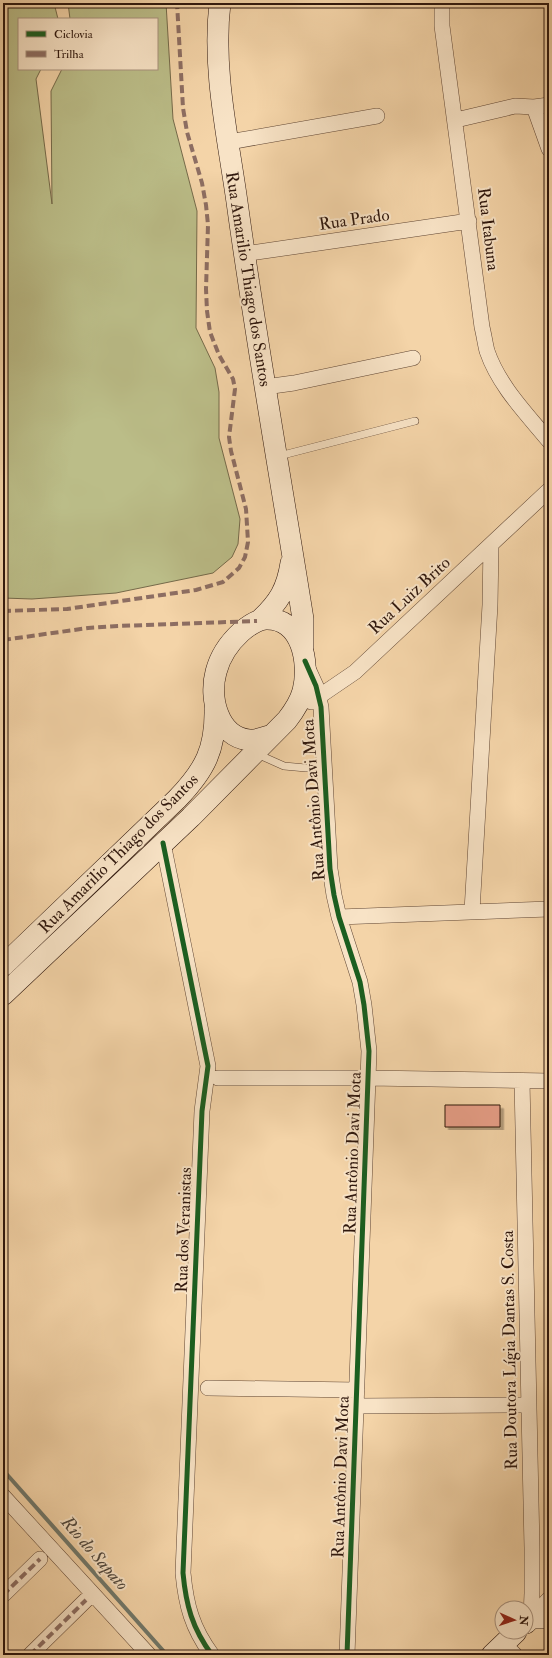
<svg xmlns="http://www.w3.org/2000/svg" width="552" height="1658" viewBox="0 0 552 1658" font-family="'IM FELL Double Pica',serif">
	<style>
		.green { fill: #bbbd88; stroke: #756a4a }
		.lines { fill: none; stroke-linecap: round; stroke-linejoin: round }
		.stream { stroke: #70786b; stroke-width: 4 }
		.building { fill: #e79e87; stroke: #2f170d; filter: url(#shadow) }
		.lane-casing { stroke: #604634; stroke-width: 8 }
		.street-casing { stroke: #604634; stroke-width: 16 }
		.secondary-casing { stroke: #2f170d; stroke-width: 22 }
		.lane { stroke: #f8e3c6; stroke-width: 7 }
		.street { stroke: #f8e3c6; stroke-width: 15 }
		.secondary { stroke: #f8e3c6; stroke-width: 21 }
		.quiet { stroke: #8d6e63; stroke-width: 4; stroke-dasharray: 8 4; stroke-linecap: butt }
		.cycleway-casing { stroke: #f8e3c6; stroke-width: 8 }
		.cycleway { stroke: #1b5e20; stroke-width: 5 }
		.labels { text-anchor: middle; stroke-width: 4; stroke-linejoin: round; paint-order: stroke }
		.street-label { font-size: 17px; fill: #2f170d; stroke: #f8e3c6 }
		.water-label { font-size: 18px; font-style: italic; fill: #50473c; stroke: #f8e3c6 }
	</style>
	<defs>
		<filter id="shadow"><feDropShadow dx="3.5" dy="3.5" stdDeviation="0" flood-color="#0004"/></filter>
	</defs>
	<rect width="100%" height="100%" fill="#f4d4a8"/>
	<filter id="stains"><feTurbulence type="fractalNoise" baseFrequency=".005" numOctaves="4"/><feColorMatrix values="0 0 0 0 .2 0 0 0 0 .09 0 0 0 0 .02 0 0 0 .5 -.17"/></filter>
	<radialGradient id="worn" r=".72"><stop offset=".6" stop-color="#630" stop-opacity="0"/><stop offset="1" stop-color="#630" stop-opacity=".3"/></radialGradient>
	<path class="green" d="M 3,3 L 54,3 L 58,19 L 19,19 L 19,69 L 41,69 L 36,79 L 52,204 L 51,91 L 62,69 L 157,69 L 157,19 L 70,19 L 68,3 L 166,3 L 173,119 L 197,211 L 196,328 L 215,368 L 219,392 L 219,438 L 240,519 L 238,544 L 232,557 L 213,573 L 116,593 L 32,599 L 3,598 Z"/>
	<g class="lines">
		<path class="stream" d="M 3,1470 L 167,1655"/>
	</g>
	<path class="building" d="M 445,1105 L 500,1105 L 500,1127 L 445,1127 Z"/>
	<g class="lines">
		<g class="lane-casing">
			<path id="lane" d="M 279,456 L 415,421
				M 257,754 L 284,766 L 306,768 L 324,767"/>
		</g>
		<g class="street-casing">
			<path id="street" d="M 442,3 L 442,26 L 482,327 C 484,335 485,343 487,351 C 499,386 526,413 549,441
				M 534,107 L 549,149
				M 456,120 L 515,106 L 534,107 L 549,105
				M 229,142 L 377,116
				M 244,254 L 469,221
				M 265,387 L 294,383 L 413,358
				M 306,664 L 316,686 L 321,707 L 330,869 L 334,895 L 339,917 L 360,982 L 364,1005 L 369,1051 L 347,1655
				M 311,702 L 355,672 L 549,490
				M 163,843 L 208,1066 L 202,1111 L 183,1573 C 186,1605 192,1628 212,1655
				M 472,911 L 490,605 L 491,545
				M 339,917 L 549,909
				M 218,1078 L 368,1078 L 549,1081
				M 522,1081 L 532,1548 L 532,1593 L 531,1618
				M 208,1388 L 357,1390
				M 357,1406 L 529,1405
				M 3,1496 L 149,1655
				M 3,1595 L 40,1559
				M 531,1618 L 549,1599
				M 503,1643 L 515,1655
				M 30,1655 L 86,1600"/>
		</g>
		<g class="secondary-casing">
			<path id="secondary" d="M 220,3 C 212,69 228,137 237,202 C 256,341 281,480 303,619 L 303,648
				M 260,620 C 279,602 287,589 291,563
				M 3,966 L 177,799 C 205,770 216,749 215,708
				M 3,995 L 191,817 L 287,720 C 294,711 300,702 303,691 C 310,663 302,617 265,619 C 256,620 248,626 241,632 C 229,643 220,656 216,672 C 209,698 218,737 249,740 C 257,741 265,737 272,735
				M 526,1623 L 531,1618 L 549,1618
				M 492,1655 L 516,1632"/>
		</g>
		<use href="#lane" class="lane"/>
		<use href="#street" class="street"/>
		<use href="#secondary" class="secondary"/>
		<path class="quiet" d="M 3,611 L 67,609 L 196,590 L 223,582 L 239,568 L 245,557 L 248,542 L 246,509 L 231,451 L 229,437 L 235,389 L 233,379 L 219,355 L 210,332 L 207,311 L 206,289 L 208,225 L 206,205 L 202,183 L 187,132 L 183,108 L 177,3
			M 3,640 L 88,628 L 118,626 L 257,621
			M 3,1595 L 40,1559
			M 30,1655 L 86,1600"/>
		<g class="cycleway-casing">
			<path id="cycleway" d="M 305,661 L 316,686 L 321,707 L 330,869 L 334,895 L 339,917 L 360,982 L 364,1005 L 369,1051 L 347,1655
				M 163,843 L 208,1066 L 202,1111 L 183,1573 C 186,1605 192,1628 212,1655"/>
		</g>
		<use href="#cycleway" class="cycleway"/>
	</g>
	<g class="labels">
		<g class="street-label">
			<text transform="translate(354 219) rotate(-8)" y="6">Rua Prado</text>
			<text transform="translate(489 229) rotate(83)" y="6">Rua Itabuna</text>
			<text transform="translate(249 279) rotate(81)" y="6">Rua Amarilio Thiago dos Santos</text>
			<text transform="translate(409 595) rotate(-43)" y="6">Rua Luiz Brito</text>
			<text transform="translate(313 800) rotate(-94)" y="6">Rua Antônio Davi Mota</text>
			<text transform="translate(118 853) rotate(-45)" y="6">Rua Amarilio Thiago dos Santos</text>
			<text transform="translate(352 1153) rotate(-88)" y="6">Rua Antônio Davi Mota</text>
			<text transform="translate(183 1230) rotate(-88)" y="6">Rua dos Veranistas</text>
			<text transform="translate(509 1350) rotate(-91)" y="6">Rua Doutora Lígia Dantas S. Costa</text>
			<text transform="translate(340 1477) rotate(-88)" y="6">Rua Antônio Davi Mota</text>
		</g>
		<g class="water-label">
			<text transform="translate(95 1553) rotate(49)" y="6">Rio do Sapato</text>
		</g>
	</g>
	<rect width="552" height="1658" fill="none" stroke="#f4d4a8" stroke-width="16"/>
	<rect x="4" y="4" width="544" height="1650" fill="none" stroke="#2f170d" stroke-width="2"/>
	<rect x="8" y="8" width="536" height="1642" fill="none" stroke="#2f170d"/>
	<rect x="18" y="18" width="140" height="52" fill="#f8e3c6" stroke="#a8917c"/>
	<rect x="26" y="31" width="20" height="6" fill="#1b5e20" stroke="#a8917c"/>
	<text x="54" y="38" font-size="12" fill="#2f170d">Ciclovia</text>
	<rect x="26" y="51" width="20" height="6" fill="#8d6e63" stroke="#a8917c"/>
	<text x="54" y="58" font-size="12" fill="#2f170d">Trilha</text>
	<g transform="translate(514 1620) rotate(93)"><circle r="19" fill="#f8e3c6" stroke="#a8917c"/>
	<path d="M0-3L7 15L0 10L-7 15Z" fill="#8f2418"/>
	<text y="-6" font-size="11" font-weight="bold" text-anchor="middle" fill="#2f170d">N</text>
	</g>
	<rect width="100%" height="100%" filter="url(#stains)"/>
	<rect width="100%" height="100%" fill="url(#worn)"/>
</svg>
